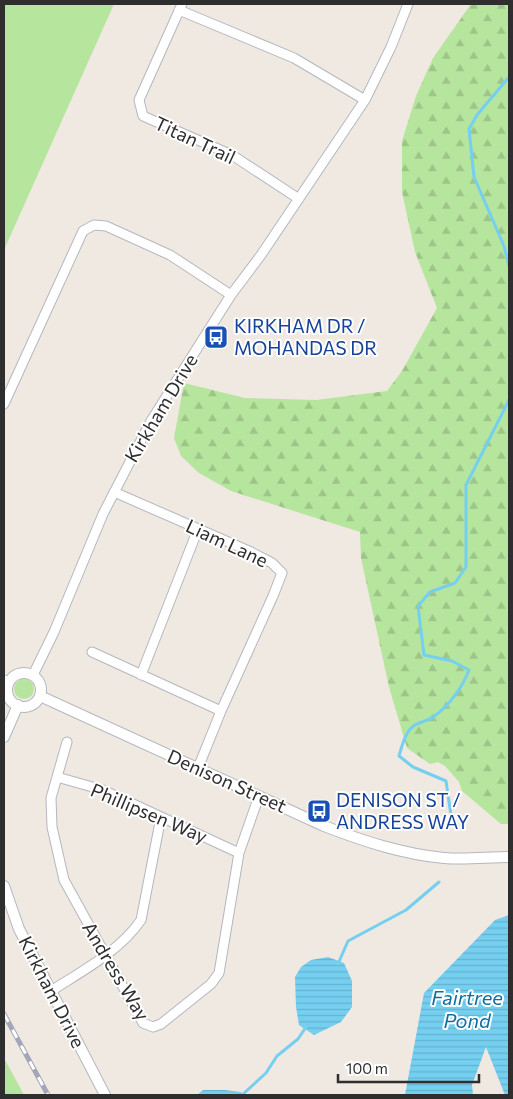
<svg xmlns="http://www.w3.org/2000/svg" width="513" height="1099" viewBox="0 0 513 1099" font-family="Commissioner,sans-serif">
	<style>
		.grass { fill: #b6e59e }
		.forest { fill: url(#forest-firs) }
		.water { fill: url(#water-rules) }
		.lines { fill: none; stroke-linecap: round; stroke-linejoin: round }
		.stream { stroke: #75cff0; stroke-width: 3 }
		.minor-casing { stroke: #b4b7c1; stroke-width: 11 }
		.tertiary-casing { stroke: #b4b7c1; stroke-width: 12 }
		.minor { stroke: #fff; stroke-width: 9 }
		.tertiary { stroke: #fff; stroke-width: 10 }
		.rail-casing { stroke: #a3a6b8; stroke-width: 5 }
		.rail { stroke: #fff; stroke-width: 3; stroke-dasharray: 9; stroke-linecap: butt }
		.labels { text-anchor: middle; stroke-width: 4; stroke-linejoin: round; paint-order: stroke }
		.street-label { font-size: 19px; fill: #2e2e2e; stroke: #fff }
		.transit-label { font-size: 19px; fill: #164399; stroke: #fff; text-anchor: start }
		.water-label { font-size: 20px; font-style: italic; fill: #0d6fa3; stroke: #fff }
	</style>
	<defs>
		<pattern id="forest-firs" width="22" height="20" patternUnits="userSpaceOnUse" patternTransform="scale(1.25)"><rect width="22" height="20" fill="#b6e59e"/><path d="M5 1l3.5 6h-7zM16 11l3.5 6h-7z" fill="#9dc588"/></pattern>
		<pattern id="water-rules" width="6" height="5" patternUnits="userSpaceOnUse" patternTransform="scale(1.25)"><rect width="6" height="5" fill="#75cff0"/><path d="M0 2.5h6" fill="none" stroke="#66b2ce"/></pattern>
	</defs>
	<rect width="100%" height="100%" fill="#efe9e1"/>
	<path class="grass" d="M 4,4 L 114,4 L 4,250 Z
		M14 689a10 10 0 1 1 20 0a10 10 0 1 1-20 0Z
		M 4,1058 L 24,1095 L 4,1095 Z"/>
	<path class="forest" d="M 471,4 L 509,4 L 509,824 L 501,824 L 462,791 L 459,782 L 445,766 L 438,762 L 430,764 L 407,748 L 389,687 L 361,558 L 360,532 L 231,491 L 199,473 L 181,456 L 174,438 L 184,383 L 245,398 L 316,400 L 387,391 L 402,371 L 437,308 L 415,252 L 402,192 L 402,141 L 416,96 L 433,58 Z"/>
	<path class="water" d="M 509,915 L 509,1095 L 505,1095 L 486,1047 L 472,1085 L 473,1095 L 405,1095 L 424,993 L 495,920 Z
		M 328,957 L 344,963 L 352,981 L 352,1007 L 341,1022 L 314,1035 L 299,1025 L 296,1007 L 295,977 L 301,967 L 311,960 Z
		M 203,1090 L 225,1090 L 241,1092 L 243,1095 L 197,1095 Z"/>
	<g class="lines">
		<path class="stream" d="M 509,77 L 477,115 L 469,129 L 474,177 L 504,246 L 509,266
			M 452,822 L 446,781 L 413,767 L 399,756 C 402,746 405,731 415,725 C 420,722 427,721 433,717 C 449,706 462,688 469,670 L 452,661 L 424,655 L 418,606 L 430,592 L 455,583 L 466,567 L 466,485 L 509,400
			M 338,964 L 348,941 L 406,910 L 439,882
			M 242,1095 L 266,1073 L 277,1056 L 298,1039 L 306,1027"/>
		<g class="minor-casing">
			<path id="minor" d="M 182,4 L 139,100 L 143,116 L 232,155 L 299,199
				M 179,10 L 294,58 L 365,100
				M 4,404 L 83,231 L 94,225 L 106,226 L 170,255 L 231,295
				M 114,492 L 249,551 L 272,563 L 282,573 L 273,596 L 221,711 L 198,768
				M 92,652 L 221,711
				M 33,675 L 54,632 L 103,514 L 151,421 L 231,295 L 261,255 L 365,100 L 391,47 L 408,4
				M 141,675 L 198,529
				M 4,680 L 9,682
				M 67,742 L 51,798 L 52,827 L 64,880 L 143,1023 L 153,1027 L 161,1024 L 211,984 L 219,973 L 239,853 L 259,796
				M 57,777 L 103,790 L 239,853
				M 51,991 C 82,971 120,951 141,920 L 161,817"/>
		</g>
		<g class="tertiary-casing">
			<path id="tertiary" d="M7 690a17 17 0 1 1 34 0a17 17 0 1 1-34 0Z
				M 40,696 L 324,826 C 363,841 402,854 444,858 C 465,860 488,857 509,857
				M 4,737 L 18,705
				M 4,886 L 19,929 L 105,1095"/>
		</g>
		<use href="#minor" class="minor"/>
		<use href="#tertiary" class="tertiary"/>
		<g class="rail-casing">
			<path id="rail" d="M 4,1014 L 48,1095"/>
		</g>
		<use href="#rail" class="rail"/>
	</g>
	<defs>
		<g id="bus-square" transform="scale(1.25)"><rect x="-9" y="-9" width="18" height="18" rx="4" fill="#1a4fb4" stroke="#fff"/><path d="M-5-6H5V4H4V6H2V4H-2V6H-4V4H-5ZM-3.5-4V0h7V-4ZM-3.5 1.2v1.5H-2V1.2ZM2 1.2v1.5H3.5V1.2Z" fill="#fff"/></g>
	</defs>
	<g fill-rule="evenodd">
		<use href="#bus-square" x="216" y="337"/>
		<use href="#bus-square" x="319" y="811"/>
	</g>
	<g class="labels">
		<g class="street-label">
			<text transform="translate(195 140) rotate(25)" y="7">Titan Trail</text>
			<text transform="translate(161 408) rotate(-59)" y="7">Kirkham Drive</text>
			<text transform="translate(227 543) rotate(25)" y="7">Liam Lane</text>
			<text transform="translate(227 781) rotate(24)" y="7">Denison Street</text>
			<text transform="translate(149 813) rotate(23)" y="7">Phillipsen Way</text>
			<text transform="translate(116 971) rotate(59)" y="7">Andress Way</text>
			<text transform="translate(52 992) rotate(63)" y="7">Kirkham Drive</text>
		</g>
		<g class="transit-label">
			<text x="234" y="333">KIRKHAM DR /<tspan x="234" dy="22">MOHANDAS DR</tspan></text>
			<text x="336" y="807">DENISON ST /<tspan x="336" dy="22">ANDRESS WAY</tspan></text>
		</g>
		<g class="water-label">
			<text x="467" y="1005">Fairtree<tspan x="467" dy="23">Pond</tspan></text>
		</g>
	</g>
	<rect width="513" height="1099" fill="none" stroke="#2e2e2e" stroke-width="10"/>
	<path d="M338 1074v8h141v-8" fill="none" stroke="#2e2e2e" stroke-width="2.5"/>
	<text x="346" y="1074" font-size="15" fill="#2e2e2e" stroke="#ffffff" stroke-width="4" paint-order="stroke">100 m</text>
</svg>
